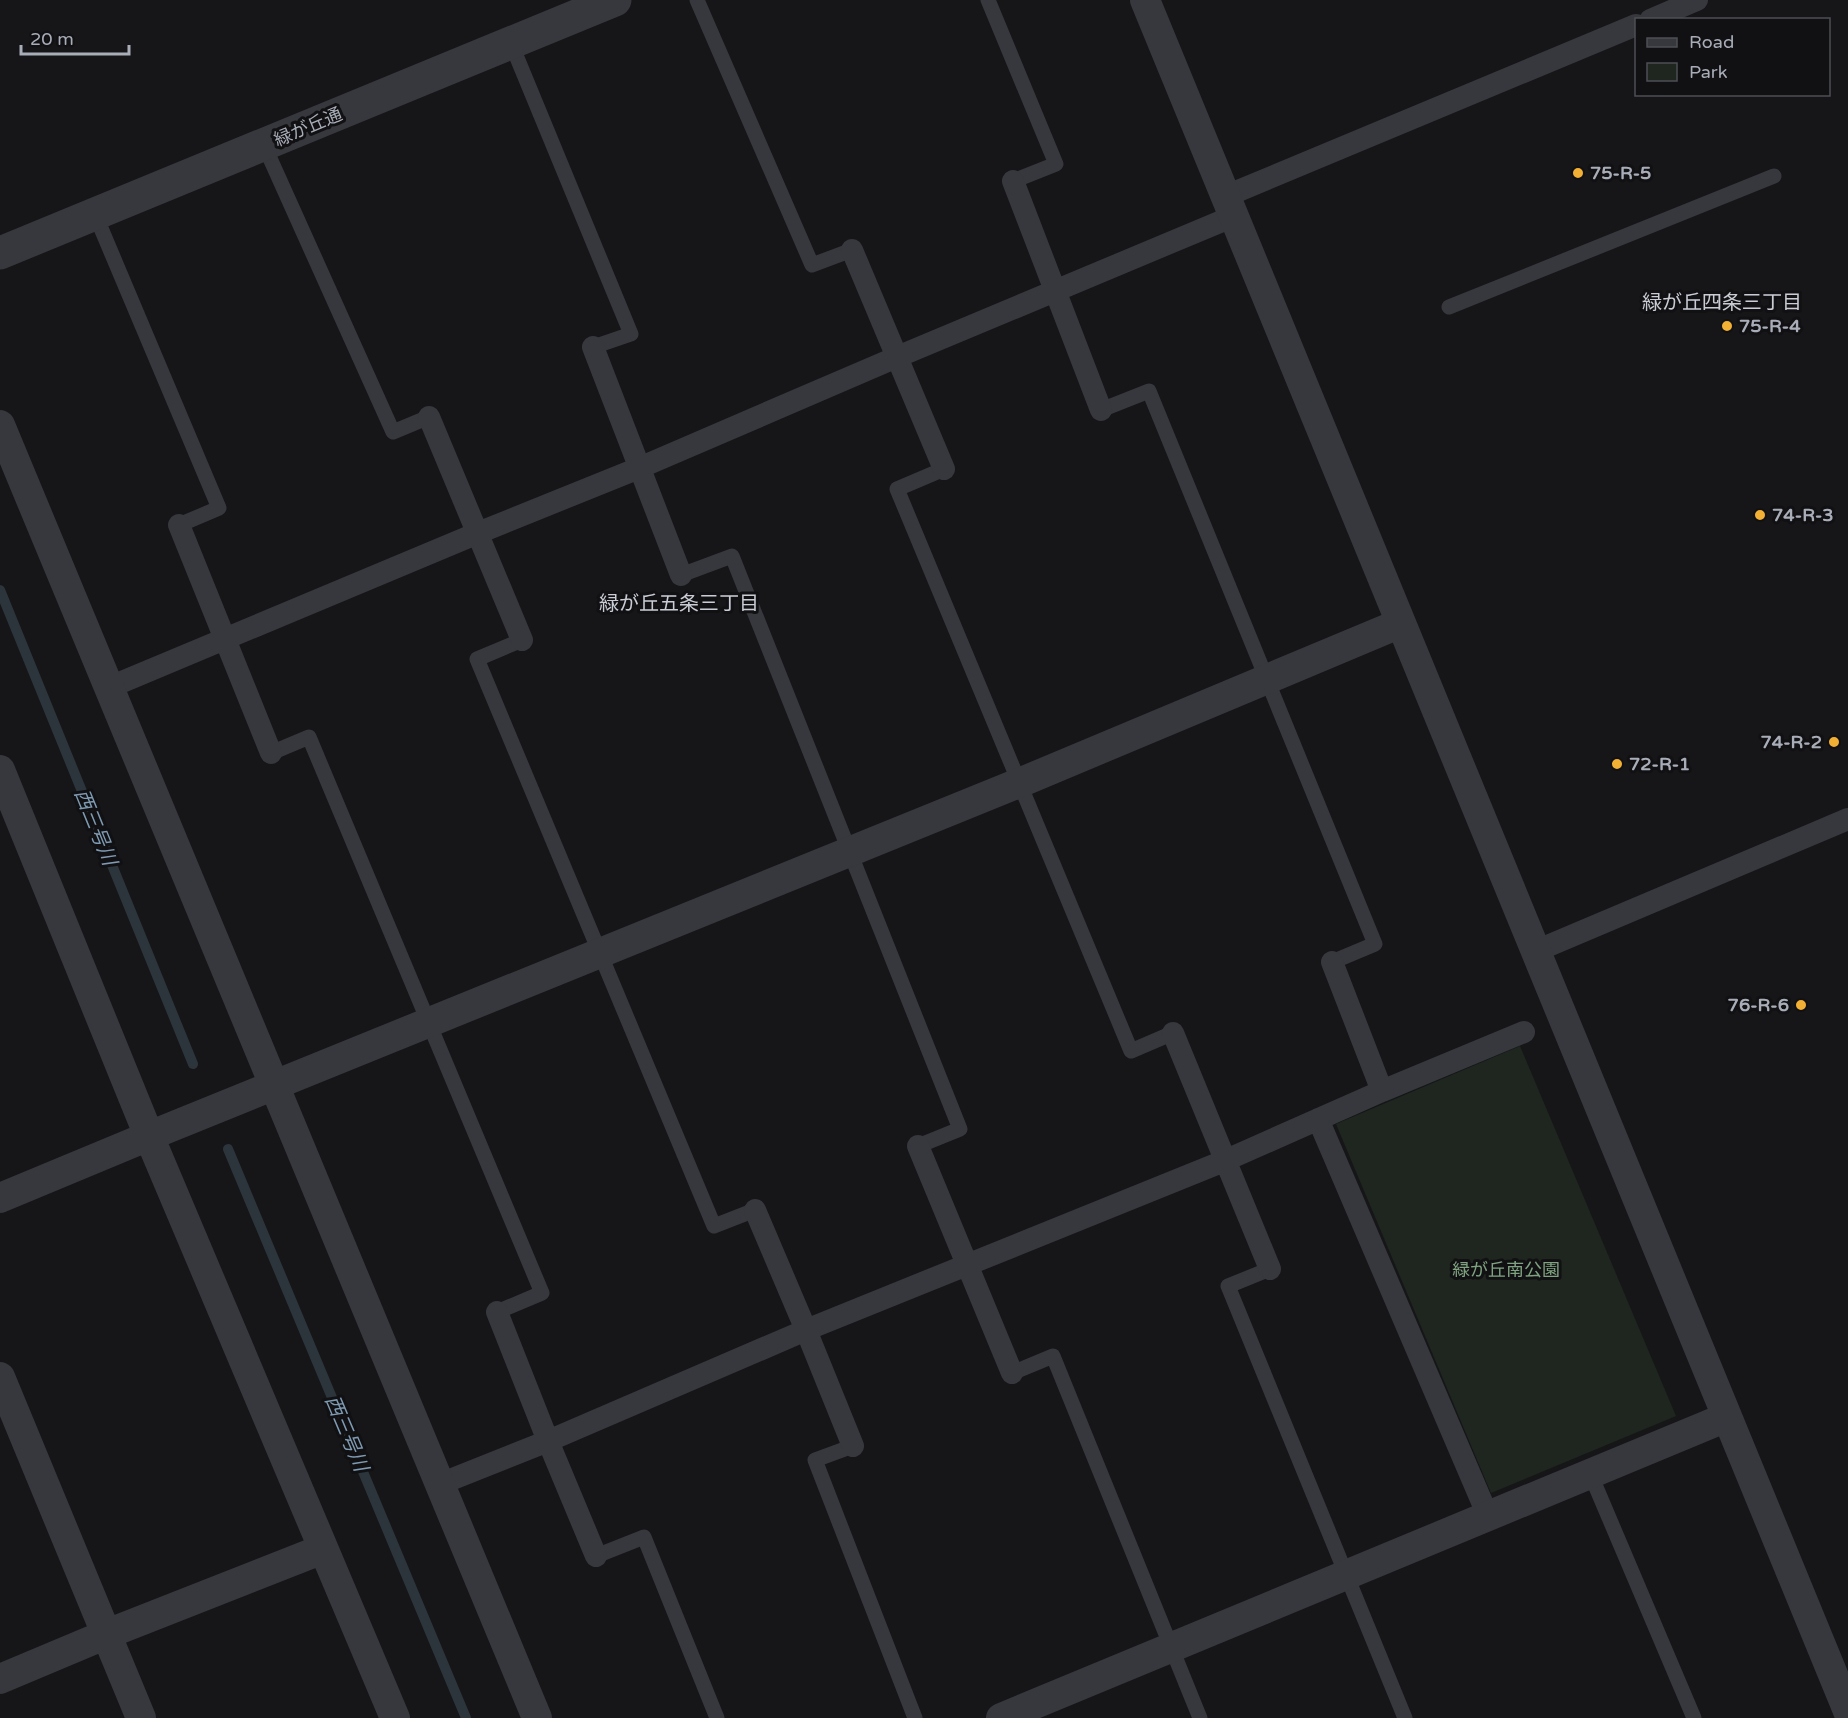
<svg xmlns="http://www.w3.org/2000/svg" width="1848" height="1718" viewBox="0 0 1848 1718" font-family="'Varela Round','Noto Sans JP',sans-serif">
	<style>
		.green { fill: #1e261f }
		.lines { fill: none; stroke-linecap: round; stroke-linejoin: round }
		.stream { stroke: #2c353c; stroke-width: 10 }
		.service { stroke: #37383d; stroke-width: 15 }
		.pedestrian { stroke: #37383d; stroke-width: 22 }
		.minor { stroke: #37383d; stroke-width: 30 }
		.tertiary { stroke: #37383d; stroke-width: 33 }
		.poi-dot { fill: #f2b134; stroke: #111113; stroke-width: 2 }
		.labels { text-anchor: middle; stroke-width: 6; stroke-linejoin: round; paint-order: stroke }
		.street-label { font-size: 18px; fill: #a8adb8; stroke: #111113 }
		.poi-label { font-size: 18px; font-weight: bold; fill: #a8adb8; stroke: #111113; text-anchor: start }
		.park-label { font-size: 18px; fill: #7fa381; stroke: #111113 }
		.neighbourhood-label { font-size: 20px; fill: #c9ccd4; stroke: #111113 }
		.water-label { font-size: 20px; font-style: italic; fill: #7f9bb3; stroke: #111113 }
	</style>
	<rect width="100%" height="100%" fill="#161618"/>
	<path class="green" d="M 1520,1046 L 1676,1416 L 1491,1493 L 1336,1124 Z"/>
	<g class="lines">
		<path class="stream" d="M 0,590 L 193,1064
			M 228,1149 L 466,1718"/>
		<path class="service" d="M 697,0 L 812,265 L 852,250
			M 988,0 L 1056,164 L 1013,181
			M 511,43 L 631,334 L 593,347
			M 264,145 L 393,432 L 429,417
			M 95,214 L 219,508 L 179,525
			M 1449,307 L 1774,176
			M 1101,410 L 1149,391 L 1375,944 L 1332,962
			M 944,469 L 897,489 L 1131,1051 L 1173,1033
			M 681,575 L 732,556 L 960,1129 L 918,1146
			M 522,640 L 477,659 L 714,1226 L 755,1210
			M 271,753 L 309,737 L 542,1293 L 497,1312
			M 1270,1269 L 1228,1286 L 1405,1718
			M 1012,1373 L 1053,1356 L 1200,1718
			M 853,1446 L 815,1460 L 915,1718
			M 1590,1473 L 1694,1718
			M 596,1556 L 644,1537 L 717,1718"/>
		<path class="pedestrian" d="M 1650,20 L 1697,0
			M 1013,181 L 1101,410
			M 1226,196 L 1636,25
			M 852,250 L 944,469
			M 593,347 L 681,575
			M 429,417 L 522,640
			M 179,525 L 271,753
			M 110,687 L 478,533 L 639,468 L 897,357 L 1234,216
			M 1536,951 L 1848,819
			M 1332,962 L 1382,1091
			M 1173,1033 L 1270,1269
			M 1318,1119 L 1488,1516
			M 918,1146 L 1012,1373
			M 755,1210 L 806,1330 L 853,1446
			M 497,1312 L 548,1441 L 596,1556
			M 440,1484 L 548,1441 L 806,1330 L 1224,1161 L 1382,1091 L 1524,1032"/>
		<path class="minor" d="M 1145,0 L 1848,1711
			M 0,425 L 537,1718
			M 0,770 L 149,1136 L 395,1718
			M 0,1198 L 149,1136 L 1019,783 L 1401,623
			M 0,1377 L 141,1718
			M 0,1679 L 107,1634 L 323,1549
			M 1001,1718 L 1727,1417"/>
		<path class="tertiary" d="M 0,253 L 615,0"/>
	</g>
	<g class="poi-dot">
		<circle cx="1578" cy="173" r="6"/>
		<circle cx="1727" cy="326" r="6"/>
		<circle cx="1760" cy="515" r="6"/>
		<circle cx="1834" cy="742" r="6"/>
		<circle cx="1617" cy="764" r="6"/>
		<circle cx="1801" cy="1005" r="6"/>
	</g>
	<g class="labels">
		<g class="street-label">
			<text transform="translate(308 127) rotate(-23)" y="6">緑が丘通</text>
		</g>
		<g class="poi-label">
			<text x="1590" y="179">75-R-5</text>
			<text x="1739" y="332">75-R-4</text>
			<text x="1772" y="521">74-R-3</text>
			<text x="1822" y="748" text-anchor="end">74-R-2</text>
			<text x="1629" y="770">72-R-1</text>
			<text x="1789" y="1011" text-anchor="end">76-R-6</text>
		</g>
		<g class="park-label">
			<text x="1506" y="1276">緑が丘南公園</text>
		</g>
		<g class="neighbourhood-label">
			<text x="1722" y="309">緑が丘四条三丁目</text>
			<text x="679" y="610">緑が丘五条三丁目</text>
		</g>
		<g class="water-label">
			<text transform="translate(96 827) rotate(68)" y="7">西三号川</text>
			<text transform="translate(347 1433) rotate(67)" y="7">西三号川</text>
		</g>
	</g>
	<rect x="1635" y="18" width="195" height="78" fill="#111113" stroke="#4d4f55" stroke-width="1.5"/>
	<rect x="1647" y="38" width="30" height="9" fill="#37383d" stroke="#4d4f55" stroke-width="1.5"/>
	<text x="1689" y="48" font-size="18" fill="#a8adb8">Road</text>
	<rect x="1647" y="63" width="30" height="18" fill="#1e261f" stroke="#4d4f55" stroke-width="1.5"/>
	<text x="1689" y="78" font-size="18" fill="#a8adb8">Park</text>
	<path d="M21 45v9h108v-9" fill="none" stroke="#a8adb8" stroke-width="3"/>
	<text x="30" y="45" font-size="18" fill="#a8adb8" stroke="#111113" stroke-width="4.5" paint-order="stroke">20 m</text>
</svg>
